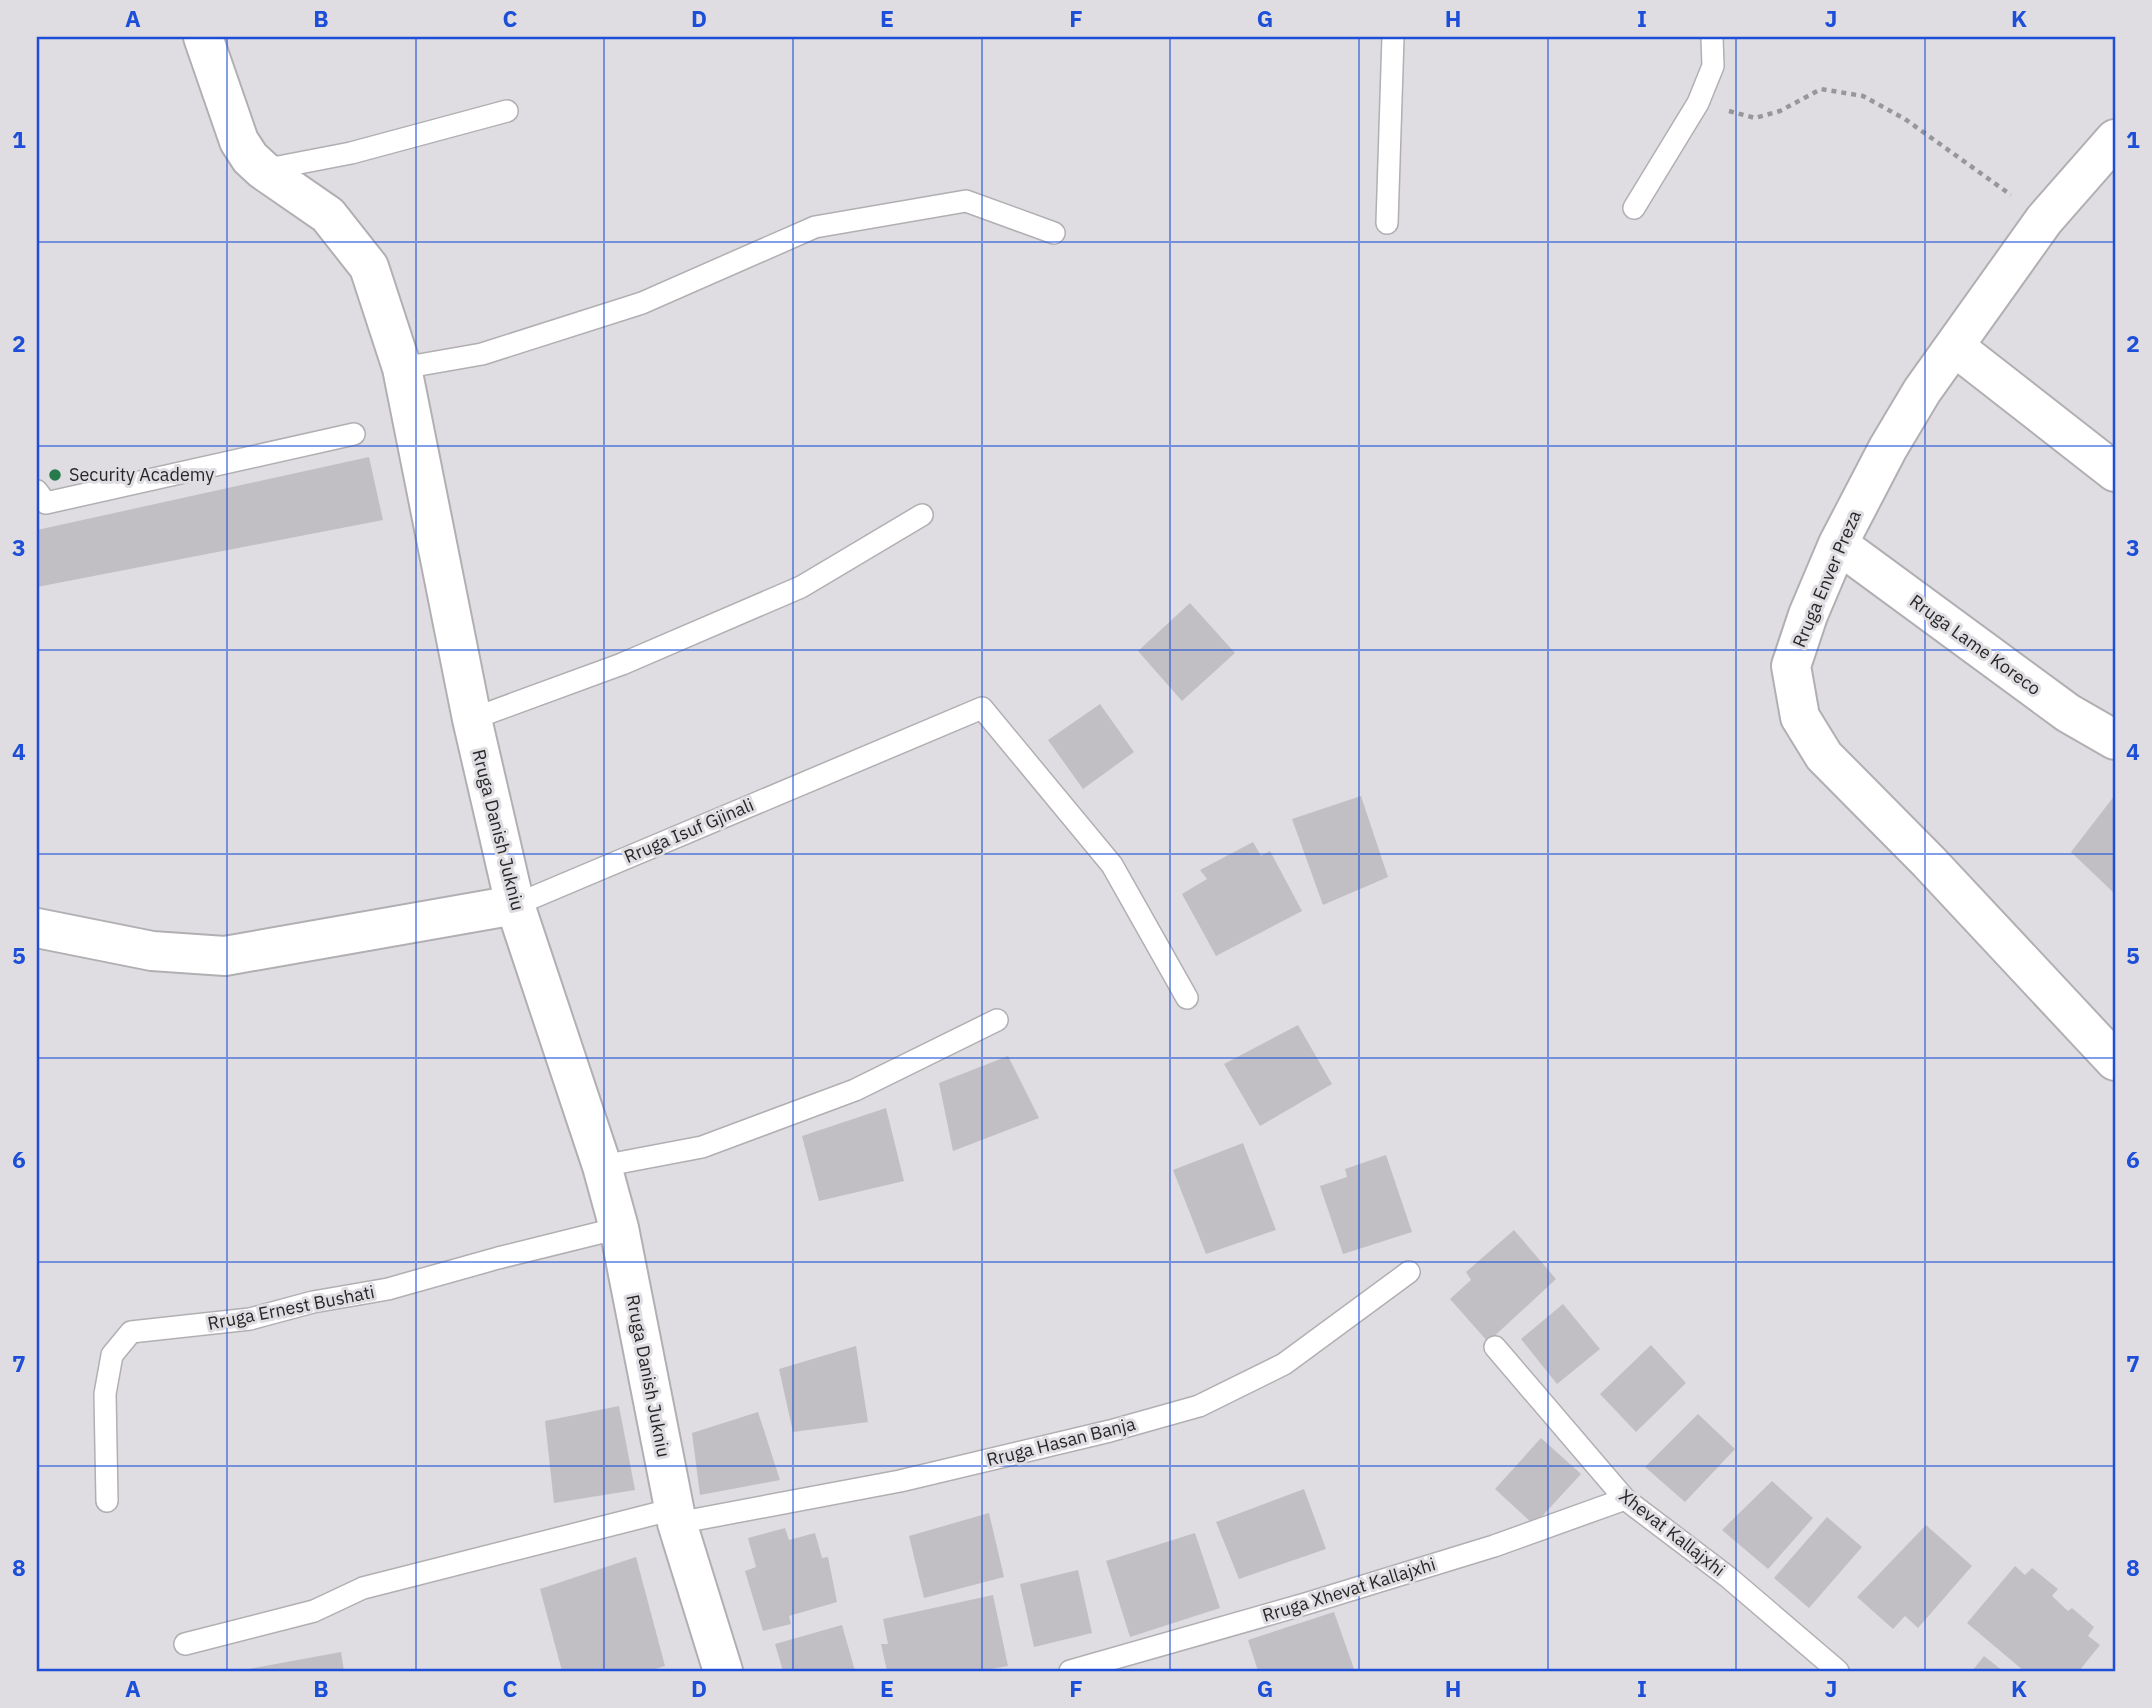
<svg xmlns="http://www.w3.org/2000/svg" width="2152" height="1708" viewBox="0 0 2152 1708" font-family="'IBM Plex Sans',sans-serif">
	<style>
		.building { fill: #c1bfc3 }
		.lines { fill: none; stroke-linecap: round; stroke-linejoin: round }
		.service-casing { stroke: #b1afb2; stroke-width: 24 }
		.minor-casing { stroke: #b1afb2; stroke-width: 42 }
		.path { stroke: #979698; stroke-width: 4.5; stroke-dasharray: 5 5; stroke-linecap: butt }
		.service { stroke: #fff; stroke-width: 21 }
		.minor { stroke: #fff; stroke-width: 38 }
		.grid { fill: none; stroke: #1d4ed8; stroke-width: 2; stroke-opacity: 0.55 }
		.poi-dot { fill: #267a4c; stroke: #dfdde1; stroke-width: 2.5 }
		.labels { text-anchor: middle; stroke-width: 6; stroke-linejoin: round; paint-order: stroke }
		.poi-label { font-size: 18px; fill: #272728; stroke: #dfdde1; text-anchor: start }
		.street-label { font-size: 18px; fill: #272728; stroke: #dfdde1 }
		.neatline { fill: none; stroke: #1d4ed8; stroke-width: 2.5 }
		.grid-label { font-size: 23px; text-anchor: middle; font-weight: bold; fill: #1d4ed8 }
	</style>
	<rect width="100%" height="100%" fill="#dfdde1"/>
	<path class="building" d="M 369,457 L 383,520 L 37,587 L 37,530 Z
		M 1190,603 L 1235,653 L 1182,701 L 1138,651 Z
		M 1100,704 L 1134,752 L 1083,789 L 1048,740 Z
		M 2115,795 L 2115,894 L 2071,852 Z
		M 1361,796 L 1388,877 L 1323,905 L 1292,819 Z
		M 1253,842 L 1261,856 L 1270,851 L 1302,911 L 1216,956 L 1182,894 L 1207,879 L 1200,870 Z
		M 1298,1025 L 1332,1084 L 1260,1126 L 1224,1064 Z
		M 1008,1056 L 1039,1118 L 953,1151 L 939,1083 Z
		M 886,1108 L 904,1181 L 819,1201 L 802,1136 Z
		M 1243,1143 L 1276,1230 L 1206,1254 L 1173,1170 Z
		M 1386,1155 L 1412,1232 L 1343,1254 L 1320,1186 L 1347,1177 L 1345,1169 Z
		M 1514,1230 L 1556,1279 L 1488,1342 L 1450,1299 L 1471,1280 L 1466,1272 Z
		M 1563,1304 L 1600,1349 L 1557,1384 L 1521,1339 Z
		M 1651,1345 L 1686,1383 L 1636,1432 L 1600,1394 Z
		M 856,1346 L 868,1422 L 793,1432 L 779,1369 Z
		M 619,1406 L 635,1490 L 554,1503 L 545,1421 Z
		M 758,1412 L 780,1480 L 700,1495 L 692,1433 Z
		M 1698,1414 L 1735,1449 L 1685,1502 L 1645,1467 Z
		M 1541,1438 L 1581,1474 L 1534,1525 L 1495,1489 Z
		M 1772,1481 L 1813,1518 L 1768,1569 L 1722,1530 Z
		M 1304,1489 L 1326,1549 L 1239,1579 L 1216,1522 Z
		M 989,1513 L 1004,1577 L 924,1598 L 909,1536 Z
		M 1827,1517 L 1862,1547 L 1809,1608 L 1774,1578 Z
		M 1926,1525 L 1972,1566 L 1918,1628 L 1905,1616 L 1893,1629 L 1857,1597 Z
		M 785,1528 L 789,1540 L 815,1533 L 822,1558 L 828,1557 L 837,1602 L 789,1616 L 791,1624 L 763,1631 L 745,1571 L 756,1567 L 748,1538 Z
		M 1195,1533 L 1220,1608 L 1130,1637 L 1106,1561 Z
		M 636,1557 L 665,1666 L 649,1671 L 562,1671 L 540,1589 Z
		M 2015,1566 L 2025,1575 L 2032,1568 L 2058,1589 L 2052,1596 L 2068,1611 L 2072,1608 L 2094,1627 L 2088,1636 L 2100,1645 L 2079,1671 L 2024,1671 L 1967,1623 Z
		M 1078,1570 L 1092,1633 L 1034,1647 L 1020,1584 Z
		M 993,1595 L 1008,1666 L 980,1671 L 887,1671 L 881,1644 L 888,1644 L 883,1619 Z
		M 1334,1612 L 1354,1669 L 1345,1671 L 1258,1671 L 1248,1640 Z
		M 842,1625 L 855,1671 L 783,1671 L 775,1644 Z
		M 341,1652 L 344,1671 L 243,1671 L 243,1670 Z
		M 1984,1656 L 2003,1671 L 1972,1671 Z"/>
	<g class="lines">
		<g class="service-casing">
			<path id="service" d="M 263,170 L 351,153 L 507,111
				M 1634,208 L 1698,103 L 1713,66 L 1712,37
				M 1387,223 L 1393,37
				M 402,368 L 482,354 L 642,303 L 815,227 L 966,201 L 1054,233
				M 37,491 L 46,503 L 354,434
				M 472,719 L 622,664 L 801,587 L 922,515
				M 515,905 L 982,708 L 1112,865 L 1187,998
				M 602,1166 L 702,1147 L 855,1090 L 997,1020
				M 1495,1347 L 1625,1499 L 1728,1577 L 1838,1671
				M 107,1501 L 105,1394 L 112,1355 L 131,1332 L 250,1319 L 313,1302 L 388,1289 L 498,1258 L 619,1228
				M 677,1523 L 900,1481 L 1110,1431 L 1199,1406 L 1284,1364 L 1409,1272
				M 185,1644 L 314,1611 L 363,1588 L 674,1509
				M 1070,1671 L 1305,1604 L 1494,1546 L 1625,1499"/>
		</g>
		<g class="minor-casing">
			<path id="minor" d="M 203,37 L 239,141 L 250,158 L 263,170 L 328,215 L 369,267 L 402,368 L 472,719 L 515,905 L 602,1166 L 619,1228 L 677,1523 L 723,1671
				M 2115,139 L 2044,220 L 1922,391 L 1888,448 L 1838,544 L 1808,615 L 1791,666 L 1800,717 L 1824,756 L 1929,862 L 2115,1061
				M 1955,347 L 2115,472
				M 1838,544 L 2068,713 L 2115,740
				M 37,928 L 152,951 L 225,956 L 515,905"/>
		</g>
		<path class="path" d="M 1729,111 L 1755,118 L 1780,111 L 1821,89 L 1863,96 L 1905,119 L 2011,195"/>
		<use href="#service" class="service"/>
		<use href="#minor" class="minor"/>
	</g>
	<path class="grid" d="M 227,37 L 227,1671M 416,37 L 416,1671M 604,37 L 604,1671M 793,37 L 793,1671M 982,37 L 982,1671M 1170,37 L 1170,1671M 1359,37 L 1359,1671M 1548,37 L 1548,1671M 1736,37 L 1736,1671M 1925,37 L 1925,1671M 37,242 L 2115,242M 37,446 L 2115,446M 37,650 L 2115,650M 37,854 L 2115,854M 37,1058 L 2115,1058M 37,1262 L 2115,1262M 37,1466 L 2115,1466"/>
	<circle class="poi-dot" cx="55" cy="475" r="7"/>
	<g class="labels">
		<g class="poi-label">
			<text x="69" y="481">Security Academy</text>
		</g>
		<g class="street-label">
			<text transform="translate(1827 579) rotate(-67)" y="6">Rruga Enver Preza</text>
			<text transform="translate(1975 645) rotate(36)" y="6">Rruga Lame Koreco</text>
			<text transform="translate(498 830) rotate(76)" y="6">Rruga Danish Jukniu</text>
			<text transform="translate(689 831) rotate(-23)" y="6">Rruga Isuf Gjinali</text>
			<text transform="translate(291 1308) rotate(-11)" y="6">Rruga Ernest Bushati</text>
			<text transform="translate(648 1376) rotate(79)" y="6">Rruga Danish Jukniu</text>
			<text transform="translate(1061 1442) rotate(-14)" y="6">Rruga Hasan Banja</text>
			<text transform="translate(1672 1533) rotate(38)" y="6">Xhevat Kallajxhi</text>
			<text transform="translate(1349 1590) rotate(-17)" y="6">Rruga Xhevat Kallajxhi</text>
		</g>
	</g>
	<rect width="2152" height="1708" fill="none" stroke="#dfdde1" stroke-width="77"/>
	<rect x="38" y="38" width="2076" height="1632" class="neatline"/>
	<g class="grid-label">
		<text x="133" y="27">A</text>
		<text x="321" y="27">B</text>
		<text x="510" y="27">C</text>
		<text x="699" y="27">D</text>
		<text x="887" y="27">E</text>
		<text x="1076" y="27">F</text>
		<text x="1265" y="27">G</text>
		<text x="1453" y="27">H</text>
		<text x="1642" y="27">I</text>
		<text x="1831" y="27">J</text>
		<text x="2019" y="27">K</text>
		<text x="19" y="148">1</text>
		<text x="2133" y="148">1</text>
		<text x="19" y="352">2</text>
		<text x="2133" y="352">2</text>
		<text x="19" y="556">3</text>
		<text x="2133" y="556">3</text>
		<text x="19" y="760">4</text>
		<text x="2133" y="760">4</text>
		<text x="19" y="964">5</text>
		<text x="2133" y="964">5</text>
		<text x="19" y="1168">6</text>
		<text x="2133" y="1168">6</text>
		<text x="19" y="1372">7</text>
		<text x="2133" y="1372">7</text>
		<text x="19" y="1576">8</text>
		<text x="2133" y="1576">8</text>
		<text x="133" y="1697">A</text>
		<text x="321" y="1697">B</text>
		<text x="510" y="1697">C</text>
		<text x="699" y="1697">D</text>
		<text x="887" y="1697">E</text>
		<text x="1076" y="1697">F</text>
		<text x="1265" y="1697">G</text>
		<text x="1453" y="1697">H</text>
		<text x="1642" y="1697">I</text>
		<text x="1831" y="1697">J</text>
		<text x="2019" y="1697">K</text>
	</g>
</svg>
